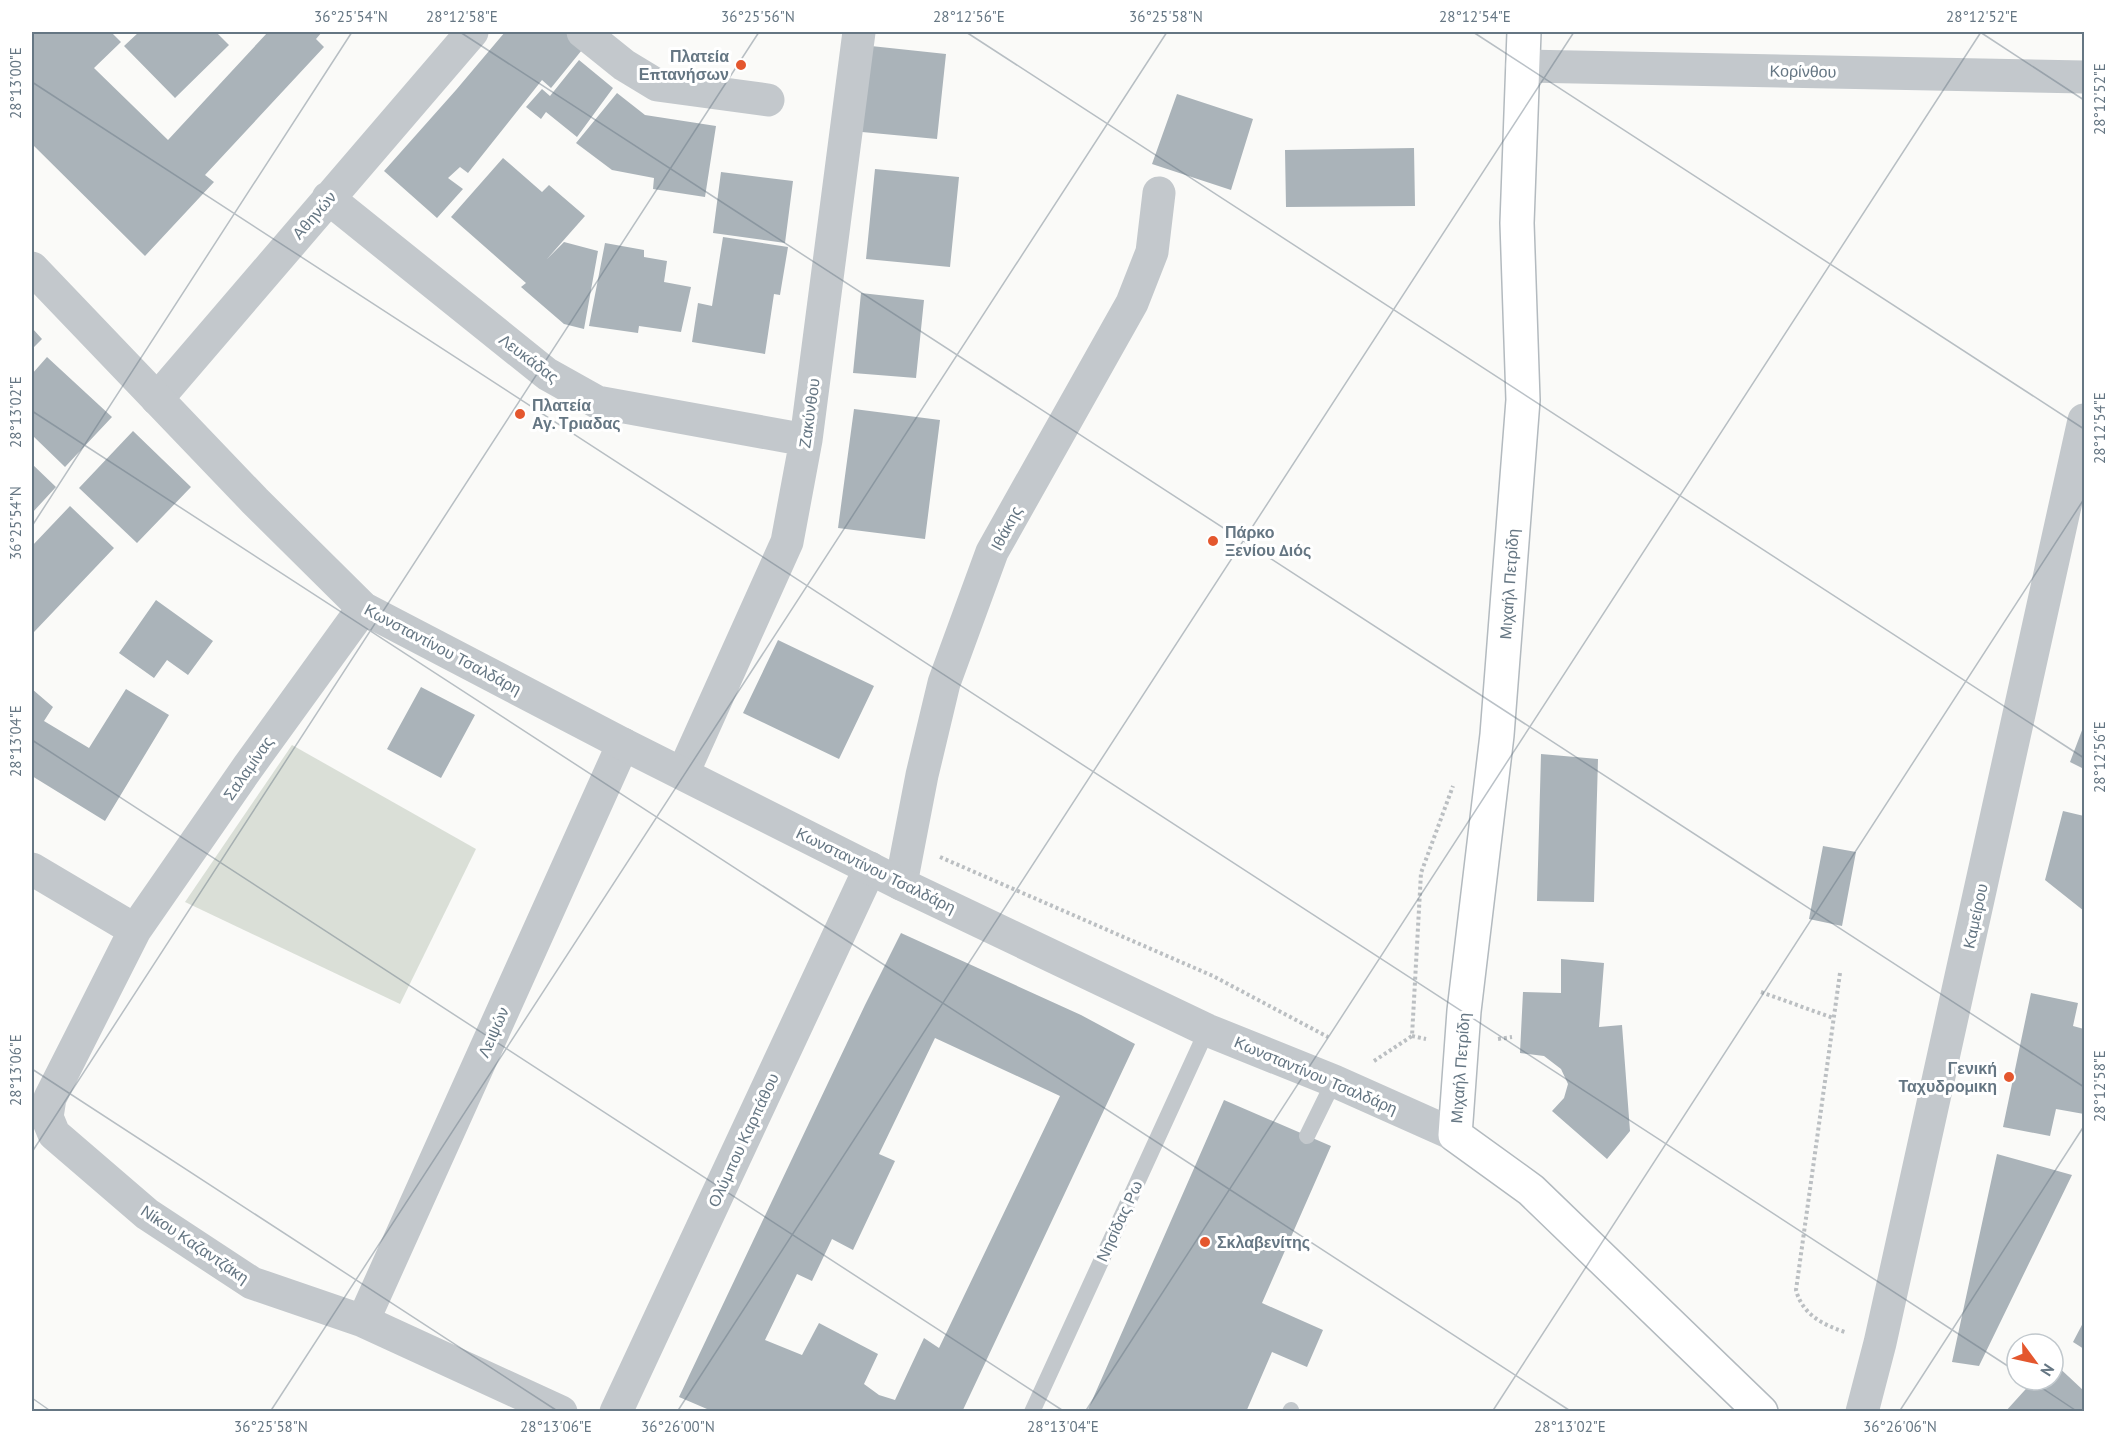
<svg xmlns="http://www.w3.org/2000/svg" width="2116" height="1443" viewBox="0 0 2116 1443" font-family="'PT Sans',sans-serif">
	<style>
		.green { fill: #dadfd7 }
		.building { fill: #aab3b9; fill-rule: evenodd }
		.lines { fill: none; stroke-linecap: round; stroke-linejoin: round }
		.secondary-casing { stroke: #b3babf; stroke-width: 36 }
		.path { stroke: #bbbfc2; stroke-width: 4; stroke-dasharray: 3 3; stroke-linecap: butt }
		.service { stroke: #c3c8cc; stroke-width: 16 }
		.minor { stroke: #c3c8cc; stroke-width: 33 }
		.tertiary { stroke: #c3c8cc; stroke-width: 33 }
		.secondary { stroke: #fff; stroke-width: 33 }
		.ticks { fill: none; stroke: #657683; stroke-width: 1.5; stroke-opacity: 0.45 }
		.poi-dot { fill: #e4572e; stroke: #fff; stroke-width: 2 }
		.labels { text-anchor: middle; stroke-width: 6; stroke-linejoin: round; paint-order: stroke }
		.poi-label { font-size: 16px; font-weight: bold; fill: #657683; stroke: #fff; text-anchor: start }
		.street-label { font-size: 16px; fill: #657683; stroke: #fff }
		.neatline { fill: none; stroke: #657683; stroke-width: 2 }
		.ticks-label { font-size: 15px; text-anchor: middle; fill: #657683 }
	</style>
	<rect width="100%" height="100%" fill="#fafaf8"/>
	<path class="green" d="M 292,745 L 476,849 L 400,1004 L 185,902 Z"/>
	<path class="building" d="M 32,32 L 111,32 L 121,42 L 94,68 L 168,140 L 268,32 L 322,32 L 316,39 L 324,47 L 205,175 L 214,182 L 145,256 L 32,144 Z
		M 139,32 L 216,32 L 229,45 L 175,98 L 124,46 Z
		M 505,32 L 570,32 L 586,45 L 551,88 L 542,80 L 468,173 L 460,167 L 448,178 L 463,189 L 437,218 L 384,171 L 456,90 Z
		M 871,46 L 946,54 L 937,139 L 862,132 Z
		M 579,60 L 613,88 L 577,137 L 546,112 L 541,119 L 526,107 L 542,89 L 550,96 Z
		M 617,93 L 645,115 L 716,126 L 705,197 L 653,189 L 654,178 L 612,170 L 576,143 Z
		M 1177,94 L 1253,119 L 1231,190 L 1152,164 Z
		M 1414,148 L 1415,206 L 1286,207 L 1285,150 Z
		M 503,158 L 542,192 L 549,185 L 585,216 L 547,259 L 564,242 L 598,251 L 584,329 L 564,324 L 521,287 L 526,283 L 451,217 Z
		M 875,169 L 959,177 L 950,267 L 866,259 Z
		M 721,172 L 793,181 L 785,243 L 713,233 Z
		M 723,237 L 788,247 L 780,295 L 774,294 L 765,354 L 692,342 L 698,303 L 712,306 Z
		M 605,243 L 644,250 L 644,257 L 667,261 L 664,282 L 691,287 L 681,332 L 639,326 L 638,333 L 589,326 Z
		M 861,293 L 924,300 L 916,378 L 853,373 Z
		M 32,328 L 42,339 L 32,349 Z
		M 47,357 L 112,417 L 65,467 L 32,435 L 32,374 Z
		M 854,409 L 940,420 L 925,539 L 838,528 Z
		M 133,431 L 191,487 L 137,543 L 79,488 Z
		M 32,464 L 56,487 L 32,513 Z
		M 70,506 L 114,548 L 34,632 L 32,630 L 32,546 Z
		M 156,600 L 213,641 L 188,675 L 167,660 L 154,678 L 119,653 Z
		M 778,640 L 874,686 L 839,759 L 743,713 Z
		M 421,687 L 475,715 L 441,778 L 387,749 Z
		M 32,689 L 53,707 L 44,721 L 89,748 L 126,689 L 169,715 L 105,821 L 32,776 Z
		M 2084,725 L 2084,769 L 2070,762 Z
		M 1541,754 L 1598,759 L 1594,902 L 1537,901 Z
		M 2063,811 L 2084,816 L 2084,911 L 2045,880 Z
		M 1823,846 L 1856,852 L 1842,926 L 1809,919 Z
		M 901,933 L 1081,1015 L 1135,1044 L 962,1412 L 714,1412 L 679,1397 L 865,1005 ZM 935,1038 L 1060,1096 L 939,1348 L 924,1338 L 895,1400 L 879,1395 L 864,1384 L 878,1354 L 819,1323 L 802,1355 L 765,1340 L 797,1274 L 812,1281 L 832,1239 L 853,1250 L 895,1161 L 879,1154 Z
		M 1561,959 L 1604,963 L 1599,1027 L 1622,1025 L 1630,1131 L 1607,1159 L 1552,1111 L 1564,1098 L 1568,1084 L 1561,1069 L 1544,1056 L 1520,1053 L 1523,992 L 1561,993 Z
		M 2031,993 L 2078,1003 L 2073,1026 L 2084,1029 L 2084,1114 L 2056,1109 L 2050,1136 L 2003,1127 Z
		M 1224,1100 L 1331,1146 L 1262,1303 L 1323,1330 L 1307,1367 L 1272,1352 L 1246,1412 L 1087,1412 Z
		M 1997,1154 L 2072,1175 L 1979,1366 L 1952,1362 Z
		M 2084,1321 L 2084,1349 L 2073,1342 Z
		M 2053,1362 L 2084,1391 L 2084,1407 L 2081,1412 L 2005,1412 L 2034,1380 L 2053,1380 Z"/>
	<g class="lines">
		<g class="secondary-casing">
			<path id="secondary" d="M 1524,32 L 1517,223 L 1523,400 L 1497,735 L 1464,1011 L 1455,1135 L 1531,1190 L 1761,1412"/>
		</g>
		<path class="path" d="M 940,857 L 1213,976 L 1328,1037
			M 1840,973 L 1796,1290 C 1802,1314 1823,1325 1845,1332
			M 1761,992 L 1833,1018
			M 1412,1036 L 1426,1039
			M 1498,1039 L 1512,1037
			M 1374,1061 L 1412,1036 L 1421,873 L 1453,786"/>
		<path class="service" d="M 1307,1136 L 1334,1081
			M 1032,1412 L 1207,1030
			M 1290,1412 L 1291,1410"/>
		<path class="minor" d="M 583,32 L 624,65 L 657,85 L 768,100
			M 1522,66 L 2084,77
			M 328,198 L 547,374 L 597,402 L 806,440
			M 157,399 L 472,32
			M 363,608 L 248,767 L 135,930 L 50,1098 L 47,1117 L 54,1134 L 147,1214 L 252,1283 L 363,1321 L 561,1412
			M 683,773 L 787,542 L 806,440 L 859,32
			M 32,869 L 135,930
			M 901,884 L 922,775 L 944,683 L 992,552 L 1132,303 L 1152,252 L 1159,193
			M 363,1321 L 623,744
			M 616,1412 L 870,868
			M 1862,1412 L 1880,1343 L 2084,420"/>
		<path class="tertiary" d="M 32,268 L 255,501 L 363,608 L 623,744 L 901,884 L 1207,1030 L 1334,1081 L 1455,1135"/>
		<use href="#secondary" class="secondary"/>
	</g>
	<path class="ticks" d="M 460,32 L 2084,1087M 966,32 L 2084,758M 1473,32 L 2084,429M 1980,32 L 2084,100M 32,82 L 2017,1372M 32,411 L 1572,1412M 32,526 L 352,32M 32,740 L 1065,1412M 32,1069 L 559,1412M 32,1152 L 759,32M 2030,1380 L 2078,1412M 32,1398 L 52,1412M 270,1412 L 1167,32M 677,1412 L 1574,32M 1085,1412 L 1981,32M 1492,1412 L 2084,499M 1899,1412 L 2084,1126"/>
	<g class="poi-dot">
		<circle cx="741" cy="65" r="6"/>
		<circle cx="520" cy="414" r="6"/>
		<circle cx="1213" cy="541" r="6"/>
		<circle cx="2009" cy="1077" r="6"/>
		<circle cx="1205" cy="1242" r="6"/>
	</g>
	<g class="labels">
		<g class="poi-label">
			<text x="729" y="62" text-anchor="end">Πλατεία<tspan x="729" dy="18">Επτανήσων</tspan></text>
			<text x="532" y="411">Πλατεία<tspan x="532" dy="18">Αγ. Τριαδας</tspan></text>
			<text x="1225" y="538">Πάρκο<tspan x="1225" dy="18">Ξενίου Διός</tspan></text>
			<text x="1997" y="1074" text-anchor="end">Γενική<tspan x="1997" dy="18">Ταχυδρομικη</tspan></text>
			<text x="1217" y="1248">Σκλαβενίτης</text>
		</g>
		<g class="street-label">
			<text transform="translate(1803 71) rotate(1)" y="6">Κορίνθου</text>
			<text transform="translate(314 215) rotate(-49)" y="6">Αθηνών</text>
			<text transform="translate(529 358) rotate(37)" y="6">Λευκάδας</text>
			<text transform="translate(809 413) rotate(-82)" y="6">Ζακύνθου</text>
			<text transform="translate(1006 528) rotate(-62)" y="6">Ιθάκης</text>
			<text transform="translate(1509 584) rotate(-86)" y="6">Μιχαήλ Πετρίδη</text>
			<text transform="translate(443 649) rotate(28)" y="6">Κωνσταντίνου Τσαλδάρη</text>
			<text transform="translate(248 768) rotate(-55)" y="6">Σαλαμίνας</text>
			<text transform="translate(876 870) rotate(26)" y="6">Κωνσταντίνου Τσαλδάρη</text>
			<text transform="translate(1975 916) rotate(-78)" y="6">Καμείρου</text>
			<text transform="translate(493 1032) rotate(-66)" y="6">Λειψών</text>
			<text transform="translate(1460 1068) rotate(-86)" y="6">Μιχαήλ Πετρίδη</text>
			<text transform="translate(1316 1075) rotate(23)" y="6">Κωνσταντίνου Τσαλδάρη</text>
			<text transform="translate(743 1140) rotate(-65)" y="6">Ολύμπου Καρπάθου</text>
			<text transform="translate(1119 1221) rotate(-65)" y="6">Νησίδας Ρω</text>
			<text transform="translate(195 1244) rotate(34)" y="6">Νίκου Καζαντζάκη</text>
		</g>
	</g>
	<rect width="2116" height="1443" fill="none" stroke="#ffffff" stroke-width="66"/>
	<g transform="translate(2035 1362) rotate(123)"><circle r="28" fill="#ffffff" stroke="#c1c8cd" stroke-width="1.5"/>
	<path d="M0-4.5L10 22L0 15L-10 22Z" fill="#e4572e"/>
	<text y="-9" font-size="16" font-weight="bold" text-anchor="middle" fill="#657683">N</text>
	</g>
	<rect x="33" y="33" width="2050" height="1377" class="neatline"/>
	<g class="ticks-label">
		<text x="351" y="22">36°25'54"N</text>
		<text x="462" y="22">28°12'58"E</text>
		<text x="758" y="22">36°25'56"N</text>
		<text x="969" y="22">28°12'56"E</text>
		<text x="1166" y="22">36°25'58"N</text>
		<text x="1475" y="22">28°12'54"E</text>
		<text x="1982" y="22">28°12'52"E</text>
		<text transform="translate(16 83) rotate(-90)" y="5">28°13'00"E</text>
		<text transform="translate(2100 99) rotate(-90)" y="5">28°12'52"E</text>
		<text transform="translate(16 412) rotate(-90)" y="5">28°13'02"E</text>
		<text transform="translate(2100 428) rotate(-90)" y="5">28°12'54"E</text>
		<text transform="translate(16 523) rotate(-90)" y="5">36°25'54"N</text>
		<text transform="translate(16 741) rotate(-90)" y="5">28°13'04"E</text>
		<text transform="translate(2100 757) rotate(-90)" y="5">28°12'56"E</text>
		<text transform="translate(16 1070) rotate(-90)" y="5">28°13'06"E</text>
		<text transform="translate(2100 1086) rotate(-90)" y="5">28°12'58"E</text>
		<text x="271" y="1432">36°25'58"N</text>
		<text x="556" y="1432">28°13'06"E</text>
		<text x="678" y="1432">36°26'00"N</text>
		<text x="1063" y="1432">28°13'04"E</text>
		<text x="1570" y="1432">28°13'02"E</text>
		<text x="1900" y="1432">36°26'06"N</text>
	</g>
</svg>
